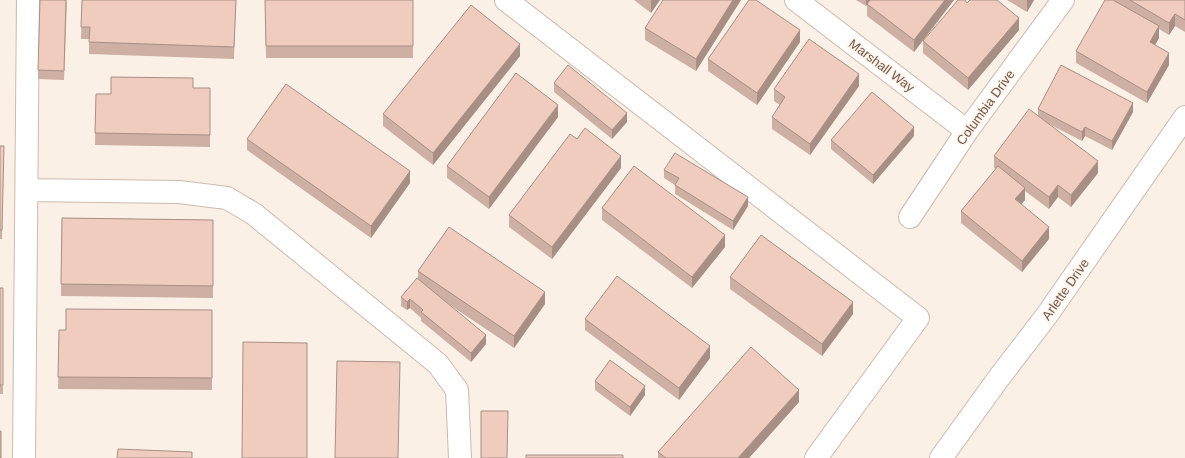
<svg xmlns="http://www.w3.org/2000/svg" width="1185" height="458" viewBox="0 0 1185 458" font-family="Arial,sans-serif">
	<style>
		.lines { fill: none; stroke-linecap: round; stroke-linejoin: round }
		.minor-casing { stroke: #ceb9af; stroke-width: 24 }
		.tertiary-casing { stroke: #ceb9af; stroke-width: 24 }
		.minor { stroke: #fff; stroke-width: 22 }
		.tertiary { stroke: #fff; stroke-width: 22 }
		.wall { fill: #ceafa3 }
		.shaded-wall { fill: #a78f85 }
		.building { fill: #efccbe; stroke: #a78f85 }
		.labels { text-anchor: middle; stroke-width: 3.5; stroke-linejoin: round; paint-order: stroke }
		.street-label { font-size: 13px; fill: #73554b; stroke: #fef5eb }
	</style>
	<rect width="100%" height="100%" fill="#fbf0e5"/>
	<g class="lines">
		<g class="minor-casing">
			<path id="minor" d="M 506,0 L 918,318 L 816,458
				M 796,0 L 967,131
				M 27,190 L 179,192 L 227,198 L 254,214 L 438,364 L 457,390 L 460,458
				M 910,217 L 967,131 L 1063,0
				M 24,458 L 28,0"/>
		</g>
		<g class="tertiary-casing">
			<path id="tertiary" d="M 941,458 L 998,379 L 1047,315 L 1185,117"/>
		</g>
		<use href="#minor" class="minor"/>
		<use href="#tertiary" class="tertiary"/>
	</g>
	<path class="wall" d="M 67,0 L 64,80 L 38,79 L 38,70 Z
		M 82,0 L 236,0 L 234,59 L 89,54 L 89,39 L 81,39 Z
		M 265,0 L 413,0 L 413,58 L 266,58 Z
		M 634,0 L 660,0 L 651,13 Z
		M 663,0 L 741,0 L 696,71 L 645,40 L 645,28 Z
		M 856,0 L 954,0 L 914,52 L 867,16 L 867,5 L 866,6 Z
		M 1007,0 L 1034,0 L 1027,12 Z
		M 1115,0 L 1185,0 L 1185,32 L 1175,26 L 1169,35 L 1159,29 L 1159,38 L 1155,45 L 1169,65 L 1147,103 L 1076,63 L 1076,51 Z
		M 967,3 L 1019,30 L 968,90 L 923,53 L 923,41 Z
		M 800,42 L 757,105 L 708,71 L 708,59 Z
		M 520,56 L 433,165 L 383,126 L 383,114 Z
		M 554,83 L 627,122 L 612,139 L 554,92 Z
		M 859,86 L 810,155 L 772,129 L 772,117 L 780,105 L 774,101 L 774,89 Z
		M 193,88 L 210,88 L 210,147 L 95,145 L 96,94 L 111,94 Z
		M 1038,109 L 1133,112 L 1112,150 L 1085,136 L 1082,141 L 1049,124 L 1098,173 L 1071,207 L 1058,197 L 1049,209 L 1025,191 L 1025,200 L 1021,204 L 1049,239 L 1022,272 L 961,223 L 961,211 L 996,169 L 994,168 L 994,156 L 1038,116 Z
		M 558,117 L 489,209 L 447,178 L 447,166 Z
		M 914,136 L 873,184 L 831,149 L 831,140 Z
		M 247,139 L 410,183 L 371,238 L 247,150 Z
		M 0,146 L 4,146 L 2,239 L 0,239 Z
		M 621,168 L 552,259 L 509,227 L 509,215 Z
		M 664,170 L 748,206 L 733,230 L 675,194 L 675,185 L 664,178 Z
		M 602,208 L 725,247 L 692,288 L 602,220 Z
		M 62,218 L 213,220 L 213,298 L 61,296 Z
		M 418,271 L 545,304 L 514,348 L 444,301 L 486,344 L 471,362 L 421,321 L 421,318 L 410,308 L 407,310 L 401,306 L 401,297 L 418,279 Z
		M 730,277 L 853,314 L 822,356 L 730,289 Z
		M 0,288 L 3,288 L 3,394 L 0,394 Z
		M 212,310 L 212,390 L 58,389 L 59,330 L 66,330 Z
		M 585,319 L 710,358 L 679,400 L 585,330 Z
		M 595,381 L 645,395 L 630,416 L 595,390 Z
		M 799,402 L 749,458 L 658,458 L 658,452 Z"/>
	<path class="shaded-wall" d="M 652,0 L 660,0 L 651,13 L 651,1 Z
		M 733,0 L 741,0 L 696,71 L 696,59 Z
		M 866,0 L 870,0 L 866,6 Z
		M 945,0 L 954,0 L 914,52 L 914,40 Z
		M 1027,0 L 1034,0 L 1027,12 Z
		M 1175,14 L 1175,26 L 1169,35 L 1169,23 Z
		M 1019,18 L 1019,30 L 968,90 L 968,78 Z
		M 1159,26 L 1159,38 L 1150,54 L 1150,42 Z
		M 800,30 L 800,42 L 757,105 L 757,93 Z
		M 520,44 L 520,56 L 433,165 L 433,153 Z
		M 1169,53 L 1169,65 L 1147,103 L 1147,92 Z
		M 859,74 L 859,86 L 810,155 L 810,144 Z
		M 1133,103 L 1133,112 L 1112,150 L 1112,141 Z
		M 558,105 L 558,117 L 489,209 L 489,197 Z
		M 627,113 L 627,122 L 612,139 L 612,130 Z
		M 914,127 L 914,136 L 873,184 L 873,175 Z
		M 1085,127 L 1085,136 L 1082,141 L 1082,132 Z
		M 621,156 L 621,168 L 552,259 L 552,247 Z
		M 1098,161 L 1098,173 L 1071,207 L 1071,195 Z
		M 410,171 L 410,183 L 371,238 L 371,226 Z
		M 1058,185 L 1058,197 L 1049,209 L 1049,197 Z
		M 1025,188 L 1025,200 L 1015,211 L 1015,199 Z
		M 748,197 L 748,206 L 733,230 L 733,221 Z
		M 1049,227 L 1049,239 L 1022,272 L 1022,261 Z
		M 725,235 L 725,247 L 692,288 L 692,277 Z
		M 545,292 L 545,304 L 514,348 L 514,336 Z
		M 410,299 L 410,308 L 407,310 L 407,302 Z
		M 853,302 L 853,314 L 822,356 L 822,344 Z
		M 486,335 L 486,344 L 471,362 L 471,353 Z
		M 710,346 L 710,358 L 679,400 L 679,388 Z
		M 645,386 L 645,395 L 630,416 L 630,407 Z
		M 799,390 L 799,402 L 749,458 L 738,458 Z"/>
	<path class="building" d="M 40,0 L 66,0 L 64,71 L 38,70 Z
		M 82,0 L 236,0 L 234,47 L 89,42 L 90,27 L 81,27 Z
		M 265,0 L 413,0 L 413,46 L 266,46 Z
		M 663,0 L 733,0 L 696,59 L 645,28 Z
		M 749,0 L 756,0 L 800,30 L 757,93 L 708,59 Z
		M 870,0 L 945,0 L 914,40 L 867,4 Z
		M 958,0 L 965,0 L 967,3 L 970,0 L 997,0 L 1019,18 L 968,78 L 923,41 Z
		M 1105,0 L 1113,0 L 1159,26 L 1150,42 L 1169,53 L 1147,92 L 1076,51 Z
		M 1130,0 L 1185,0 L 1185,20 L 1175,14 L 1169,23 Z
		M 471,5 L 520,44 L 433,153 L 383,114 Z
		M 809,39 L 859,74 L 810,144 L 772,117 L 785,97 L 774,89 Z
		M 568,65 L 627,113 L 612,130 L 554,83 Z
		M 1061,65 L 1133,103 L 1112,141 L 1085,127 L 1082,132 L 1038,109 Z
		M 516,73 L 558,105 L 489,197 L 447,166 Z
		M 111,77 L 193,78 L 193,88 L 210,88 L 210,135 L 95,133 L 96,94 L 111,94 Z
		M 286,84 L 410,171 L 371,226 L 247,139 Z
		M 872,92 L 914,127 L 873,175 L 831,140 Z
		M 1029,109 L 1098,161 L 1071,195 L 1058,185 L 1049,197 L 994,156 Z
		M 585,128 L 621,156 L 552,247 L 509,215 L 570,134 L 577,139 Z
		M 0,146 L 4,146 L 2,230 L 0,230 Z
		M 675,153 L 748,197 L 733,221 L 675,185 L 679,178 L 664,170 Z
		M 634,166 L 725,235 L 692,277 L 602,208 Z
		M 998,166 L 1025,188 L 1015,199 L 1049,227 L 1022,261 L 961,211 Z
		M 62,218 L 213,220 L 213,286 L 61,284 Z
		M 449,227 L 545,292 L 514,336 L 418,271 Z
		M 761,235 L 853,302 L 822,344 L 730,277 Z
		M 617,276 L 710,346 L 679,388 L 585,319 Z
		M 417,278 L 486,335 L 471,353 L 421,312 L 423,310 L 410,299 L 407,302 L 401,297 Z
		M 0,288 L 3,288 L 3,385 L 0,385 Z
		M 66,309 L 212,310 L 212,378 L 58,377 L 59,330 L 66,330 Z
		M 243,342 L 307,343 L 307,458 L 242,458 Z
		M 751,347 L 799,390 L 738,458 L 666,458 L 658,452 Z
		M 610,360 L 645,386 L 630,407 L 595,381 Z
		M 337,361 L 400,362 L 398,458 L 335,458 Z
		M 481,411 L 508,411 L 507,458 L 481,458 Z
		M 0,431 L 1,431 L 1,458 L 0,458 Z
		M 118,449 L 192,452 L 192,458 L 117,458 Z
		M 526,455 L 623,455 L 623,458 L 526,458 Z"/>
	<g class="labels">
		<g class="street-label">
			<text transform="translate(882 65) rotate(37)" y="5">Marshall Way</text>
			<text transform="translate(985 107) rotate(-54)" y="5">Columbia Drive</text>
			<text transform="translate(1065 289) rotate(-55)" y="5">Arlette Drive</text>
		</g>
	</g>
</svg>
